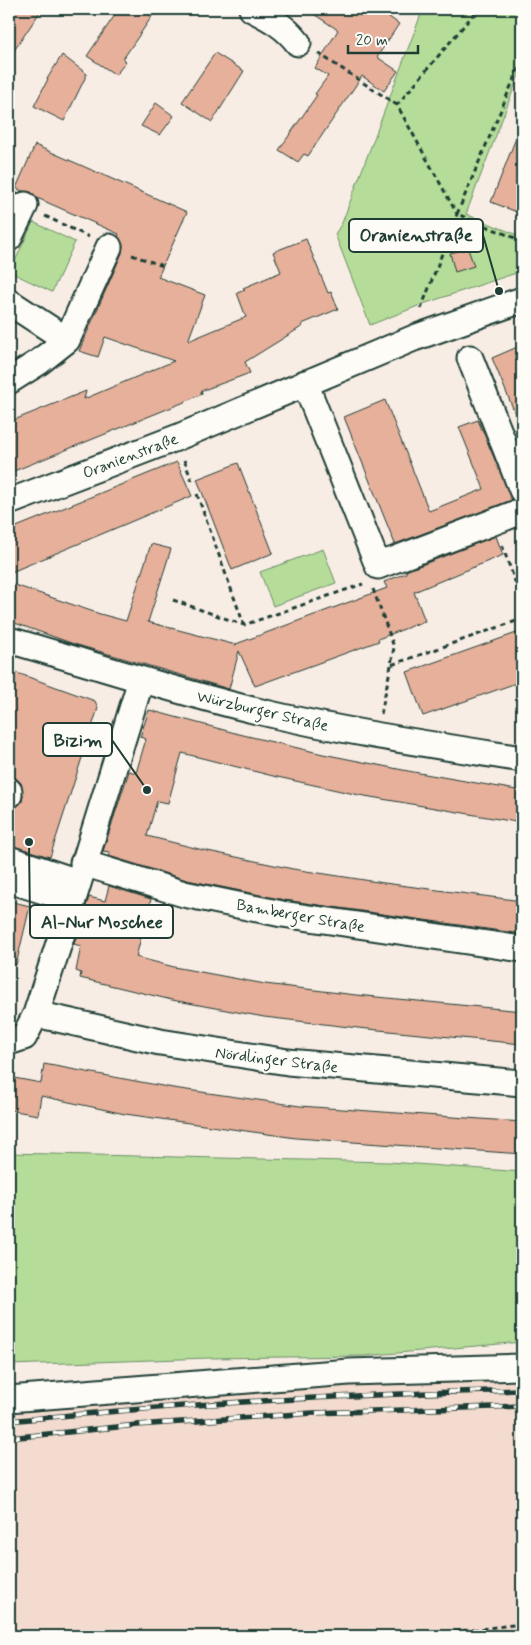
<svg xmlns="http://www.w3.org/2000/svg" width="531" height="1645" viewBox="0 0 531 1645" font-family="Mynerve,sans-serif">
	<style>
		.built { fill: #f3dbcf }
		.green { fill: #b5dd99; stroke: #6a8d66 }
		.building { fill: #e6b09b; stroke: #1f3d34 }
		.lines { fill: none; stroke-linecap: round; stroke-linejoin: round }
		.minor-casing { stroke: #1f3d34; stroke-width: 29 }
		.path { stroke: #1f3d34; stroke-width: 3; stroke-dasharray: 5 4; stroke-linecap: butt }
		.minor { stroke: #fdfcf7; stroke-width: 25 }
		.rail-casing { stroke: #1f3d34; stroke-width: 5.5 }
		.rail { stroke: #fdfcf7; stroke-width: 4; stroke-dasharray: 11; stroke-linecap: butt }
		.labels { text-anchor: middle; stroke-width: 4.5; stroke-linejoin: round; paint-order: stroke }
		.street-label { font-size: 16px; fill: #1f3d34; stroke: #fdfcf7 }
		.leader { fill: none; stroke: #1f3d34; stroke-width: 2 }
		.callout-dot { fill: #1f3d34; stroke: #fdfcf7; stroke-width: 2 }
		.callout { fill: #fdfcf7; stroke: #1f3d34; stroke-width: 2 }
		.callout-label { font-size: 18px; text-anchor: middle; font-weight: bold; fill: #1f3d34 }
	</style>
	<rect width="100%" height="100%" fill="#f8ede5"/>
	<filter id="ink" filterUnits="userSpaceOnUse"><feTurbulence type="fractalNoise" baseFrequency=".02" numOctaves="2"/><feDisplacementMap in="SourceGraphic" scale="10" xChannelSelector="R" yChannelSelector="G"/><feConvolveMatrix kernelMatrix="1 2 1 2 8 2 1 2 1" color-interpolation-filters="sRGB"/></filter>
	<g filter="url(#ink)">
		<path class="built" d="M 522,1380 L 522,1636 L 9,1636 L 9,1411 L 248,1387 Z"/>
		<path class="green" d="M 423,9 L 522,9 L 522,67 L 466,214 L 522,237 L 522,271 L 423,304 L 370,325 L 335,234 L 342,223 Z
			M 33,222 L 75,242 L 52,292 L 10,272 Z
			M 323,549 L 336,583 L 273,606 L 260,572 Z
			M 9,1153 L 389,1162 L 522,1172 L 522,1342 L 363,1356 L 209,1358 L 9,1365 Z"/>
		<path class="building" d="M 9,9 L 42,9 L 9,58 Z
			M 119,9 L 157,9 L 123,59 L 126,61 L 116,75 L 87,56 Z
			M 306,9 L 378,9 L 399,24 L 377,57 L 398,71 L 384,91 L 362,76 L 308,156 L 304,154 L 298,162 L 279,150 L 317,95 L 315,94 L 328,76 L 315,68 L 338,30 Z
			M 215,53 L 244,71 L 212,122 L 182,102 Z
			M 62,55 L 87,74 L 64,121 L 34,106 L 48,79 L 47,79 Z
			M 156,103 L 174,116 L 160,135 L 141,126 Z
			M 521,125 L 522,125 L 522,214 L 491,202 Z
			M 35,145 L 187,212 L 158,277 L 205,295 L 188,341 L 246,317 L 237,293 L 245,290 L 243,288 L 281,272 L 273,252 L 306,239 L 328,293 L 331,292 L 338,309 L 302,324 L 303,326 L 245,362 L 250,373 L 201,391 L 202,394 L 182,403 L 9,473 L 9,422 L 86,391 L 84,399 L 174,361 L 105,337 L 98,357 L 79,351 L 122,253 L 123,245 L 118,236 L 119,234 L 37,198 L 31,192 L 22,191 L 16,188 Z
			M 468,249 L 474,266 L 455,272 L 450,253 Z
			M 522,345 L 522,430 L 492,358 Z
			M 385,400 L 429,511 L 484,489 L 459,427 L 478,420 L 512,500 L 395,544 L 344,417 Z
			M 177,462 L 192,496 L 9,573 L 9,530 Z
			M 238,463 L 273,553 L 232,570 L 197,479 Z
			M 496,536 L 503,555 L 414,592 L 425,621 L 378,639 L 379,641 L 255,686 L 239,651 L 229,689 L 74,644 L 9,621 L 9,583 L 100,614 L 126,621 L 151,544 L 171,549 L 148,622 L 236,645 L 236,644 L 387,588 L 384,582 L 406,573 L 406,571 Z
			M 522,631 L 522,681 L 423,716 L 407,672 Z
			M 9,670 L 95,701 L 98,708 L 50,857 L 9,845 L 9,831 L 16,807 L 22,802 L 23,795 L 21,783 L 16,778 L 9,777 Z
			M 149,710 L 239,734 L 323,754 L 408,771 L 522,791 L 522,823 L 359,795 L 273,776 L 182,753 L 168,803 L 157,801 L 147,836 L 203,850 L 293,869 L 384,883 L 522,901 L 522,934 L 284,900 L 187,880 L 109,856 L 110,852 L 103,851 L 129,771 L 136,773 L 146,739 L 140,737 Z
			M 109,886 L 151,899 L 136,957 L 174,967 L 265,984 L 356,995 L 522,1011 L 522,1044 L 358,1028 L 264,1017 L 172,1000 L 80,978 L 81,973 L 76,971 L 81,946 L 74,944 L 89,897 L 105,901 Z
			M 9,901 L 30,906 L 16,965 L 9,964 Z
			M 44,1064 L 173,1088 L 300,1106 L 522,1122 L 522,1154 L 296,1138 L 125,1114 L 41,1096 L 38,1115 L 9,1110 L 9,1077 L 41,1083 Z"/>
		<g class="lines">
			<g class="minor-casing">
				<path id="minor" d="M 252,9 C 270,18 286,27 298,43
					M 9,238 L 25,205
					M 9,302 L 67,340
					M 470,358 L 522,490
					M 9,381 L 39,362 L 67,340 L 109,247
					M 305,383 L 378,566 L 522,511
					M 9,502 L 176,438 L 414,338 L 522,300
					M 9,640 C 92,664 173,691 257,711 C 345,732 433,745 522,759
					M 9,791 L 9,795
					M 9,859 L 78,882
					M 83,863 L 184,894 L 282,914 L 522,949
					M 9,880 L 73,900
					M 36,1014 L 160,1042 L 288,1062 L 522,1083
					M 9,1042 L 24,1037 L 36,1014 L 73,900 L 141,680
					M 9,1399 L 349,1372 L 522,1367"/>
			</g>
			<path class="path" d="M 318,53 L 397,105
				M 522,60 L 457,214 L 522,241
				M 45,216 L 89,237
				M 132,255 L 166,267
				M 421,309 L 457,214 L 397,105 L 478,9
				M 184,460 L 192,481
				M 197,494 L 244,625
				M 502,545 L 522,601
				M 373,589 L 394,647 L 391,665 L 522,619
				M 173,600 L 244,625 L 363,584
				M 381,714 L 391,665
				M 419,1636 L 522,1624"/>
			<use href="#minor" class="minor"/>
			<g class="rail-casing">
				<path id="rail" d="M 9,1421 C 180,1404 351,1394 522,1390
					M 9,1438 L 137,1425 L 313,1413 L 522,1406"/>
			</g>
			<use href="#rail" class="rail"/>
		</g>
	</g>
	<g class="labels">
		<g class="street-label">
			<text transform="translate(130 455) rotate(-21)" y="6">Oranienstraße</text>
			<text transform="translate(263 710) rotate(13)" y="6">Würzburger Straße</text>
			<text transform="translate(301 915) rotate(10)" y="6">Bamberger Straße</text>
			<text transform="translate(277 1059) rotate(7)" y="6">Nördlinger Straße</text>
		</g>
	</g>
	<path class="leader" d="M499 291L483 235M147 790L112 740M29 842L30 922"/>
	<g class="callout-dot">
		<circle cx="499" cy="291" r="5"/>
		<circle cx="147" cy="790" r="5"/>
		<circle cx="29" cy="842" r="5"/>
	</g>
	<g class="callout">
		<rect x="349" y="219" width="134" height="33" rx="5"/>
		<rect x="43" y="723" width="69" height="33" rx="5"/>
		<rect x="30" y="905" width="143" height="33" rx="5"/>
	</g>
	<g class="callout-label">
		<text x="416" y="241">Oranienstraße</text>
		<text x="78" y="746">Bizim</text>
		<text x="102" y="928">Al-Nur Moschee</text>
	</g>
	<rect width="531" height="1645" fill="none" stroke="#fdfcf7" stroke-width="30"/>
	<rect x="15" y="15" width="501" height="1615" fill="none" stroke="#1f3d34" stroke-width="2" filter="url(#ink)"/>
	<path d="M348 45v8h70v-8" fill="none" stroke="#1f3d34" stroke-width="2.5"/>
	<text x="356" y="45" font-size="15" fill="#1f3d34" stroke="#fdfcf7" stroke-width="4" paint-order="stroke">20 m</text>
</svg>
